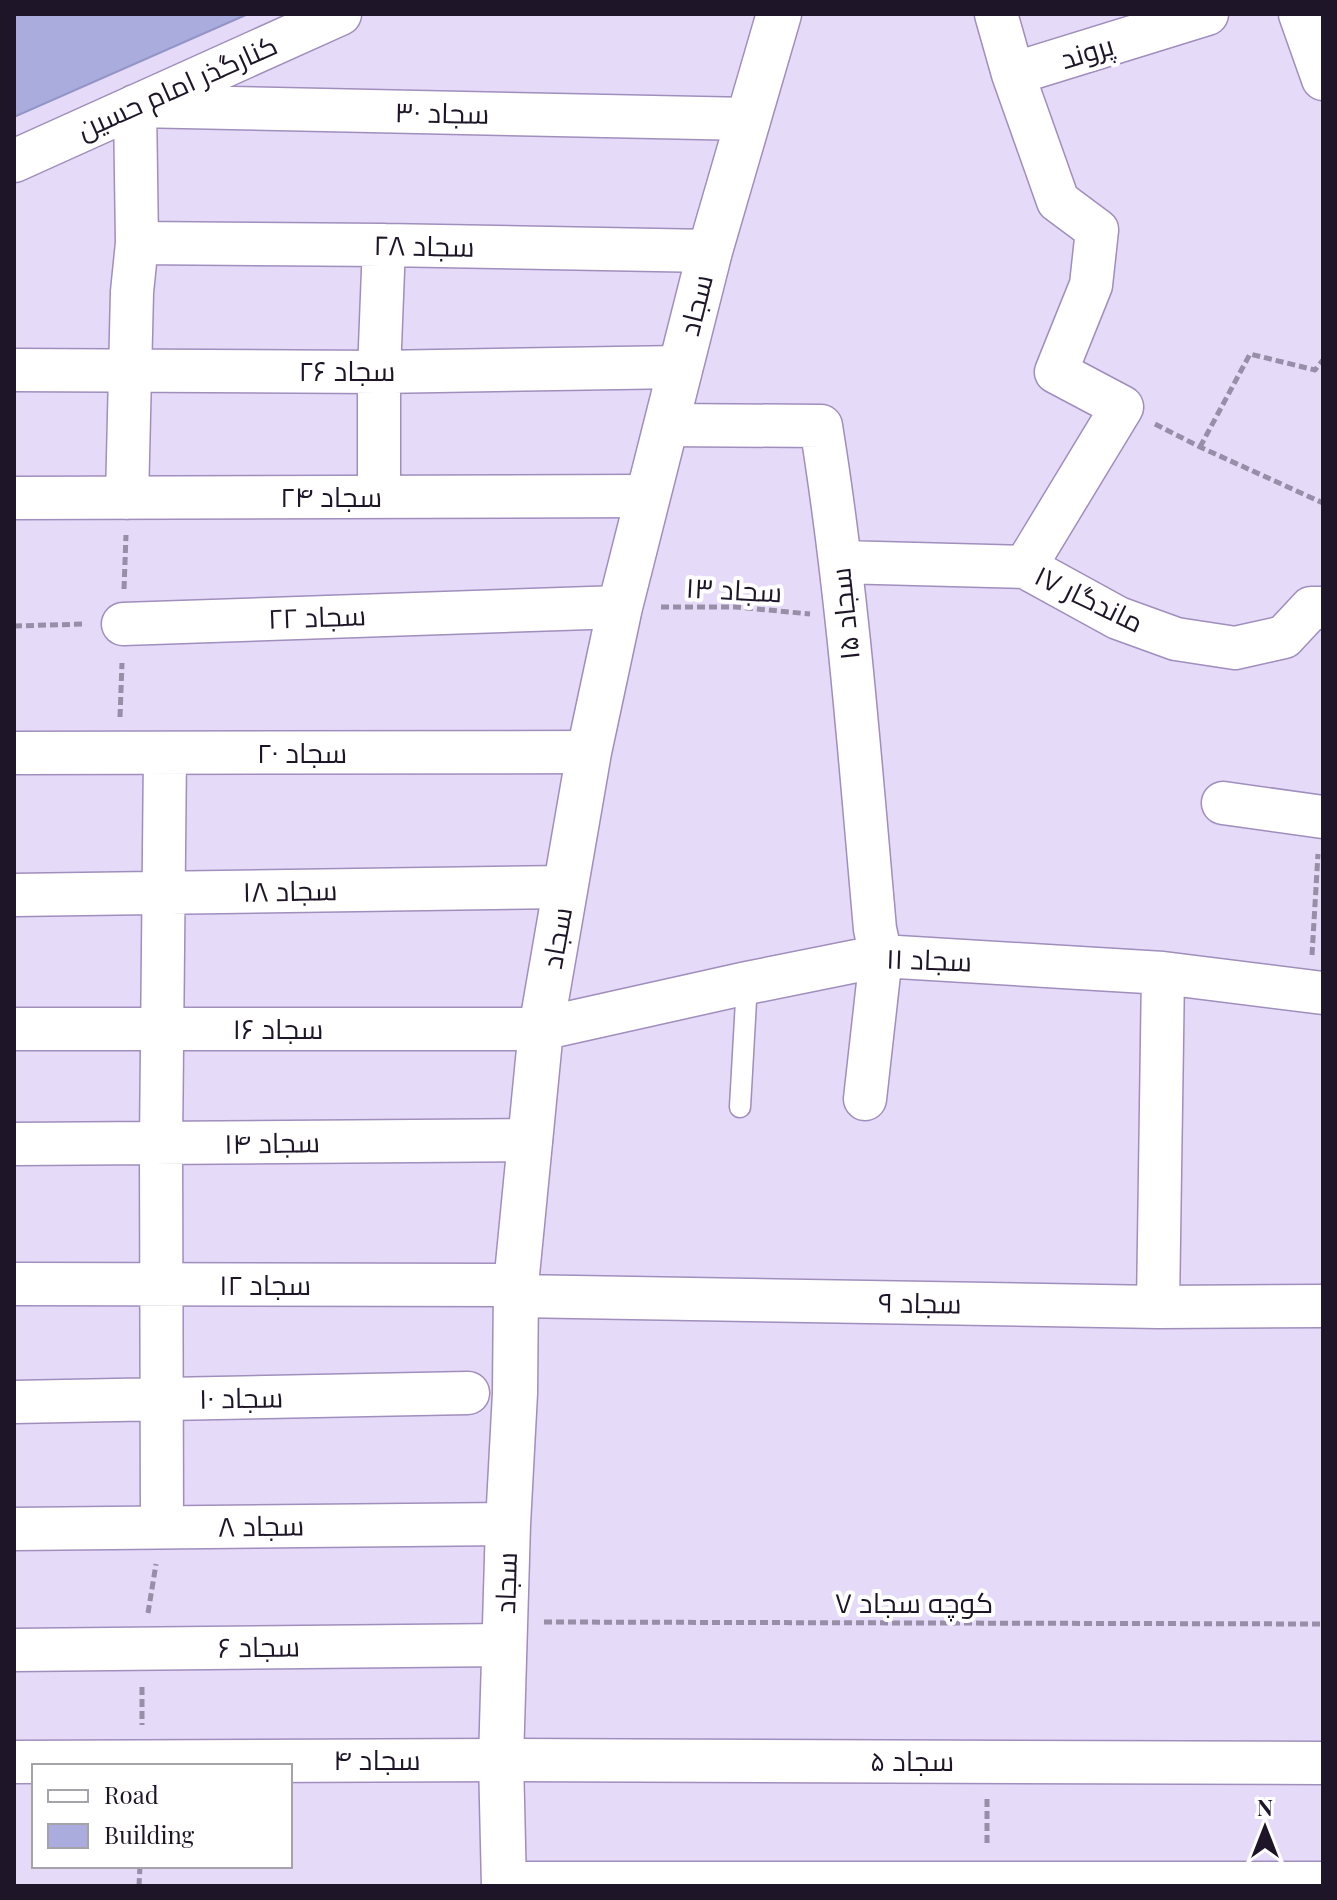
<svg xmlns="http://www.w3.org/2000/svg" width="1337" height="1900" viewBox="0 0 1337 1900" font-family="'Playfair Display',Cairo,serif">
	<style>
		.building { fill: #a9acdd; stroke: #9295c5; stroke-width: 2 }
		.lines { fill: none; stroke-linecap: round; stroke-linejoin: round }
		.lane-casing { stroke: #a08ebd; stroke-width: 23 }
		.street-casing { stroke: #a08ebd; stroke-width: 45 }
		.secondary-casing { stroke: #a08ebd; stroke-width: 47 }
		.path { stroke: #988ea7; stroke-width: 5; stroke-dasharray: 8 4; stroke-linecap: butt }
		.lane { stroke: #fff; stroke-width: 20 }
		.street { stroke: #fff; stroke-width: 42 }
		.secondary { stroke: #fff; stroke-width: 44 }
		.labels { text-anchor: middle; stroke-width: 8; stroke-linejoin: round; paint-order: stroke }
		.street-label { font-size: 28px; fill: #1e1628; stroke: #fff }
	</style>
	<rect width="100%" height="100%" fill="#e5daf8"/>
	<path class="building" d="M 14,14 L 248,14 L 14,117 Z"/>
	<g class="lines">
		<g class="lane-casing">
			<path id="lane" d="M 740,1107 L 747,983"/>
		</g>
		<g class="street-casing">
			<path id="street" d="M 996,14 L 1013,74 L 1058,201 L 1097,230 L 1091,285 L 1056,372 L 1122,407 L 1025,567
				M 1300,14 L 1323,79
				M 1013,74 L 1207,14
				M 14,161 L 340,14
				M 137,243 L 384,245 L 710,251
				M 14,370 L 379,372 L 681,367
				M 666,425 L 821,426 C 848,593 860,761 875,929 L 881,956 L 865,1099
				M 379,497 L 379,372 L 384,245
				M 14,498 L 647,496
				M 127,498 L 132,292 L 137,243 L 135,106 L 749,119
				M 840,562 L 1025,567 L 1118,618 L 1176,639 L 1235,648 L 1284,637 L 1311,608 L 1323,608
				M 123,624 L 620,607
				M 14,753 L 589,752
				M 1223,803 L 1323,817
				M 14,895 L 566,887
				M 14,1029 L 541,1029 L 747,983 L 881,956 L 1163,973 L 1323,993
				M 14,1144 L 531,1140
				M 14,1284 L 516,1285
				M 516,1296 L 1158,1307 L 1323,1306
				M 1158,1307 L 1163,973
				M 14,1402 L 468,1393
				M 162,1527 L 161,1144 L 165,753
				M 14,1529 L 508,1524
				M 14,1650 L 505,1645
				M 14,1762 L 501,1760 L 1323,1763
				M 504,1883 L 1323,1883"/>
		</g>
		<g class="secondary-casing">
			<path id="secondary" d="M 504,1886 L 501,1760 L 508,1524 L 515,1393 L 516,1285 L 541,1029 L 589,752 L 620,607 L 710,251 L 779,14"/>
		</g>
		<path class="path" d="M 1155,424 L 1200,447 L 1323,503
			M 1200,447 L 1250,354 L 1315,370 L 1323,360
			M 124,589 L 126,535
			M 661,607 L 736,607 L 810,614
			M 14,626 L 86,624
			M 120,717 L 122,663
			M 1312,955 L 1318,854
			M 148,1613 L 156,1564
			M 544,1622 L 1323,1624
			M 142,1687 L 142,1725
			M 987,1799 L 987,1845
			M 139,1886 L 140,1866"/>
		<use href="#lane" class="lane"/>
		<use href="#street" class="street"/>
		<use href="#secondary" class="secondary"/>
	</g>
	<g class="labels">
		<g class="street-label">
			<text transform="translate(1087 52) rotate(-17)" y="10">پروند</text>
			<text transform="translate(177 87) rotate(-24)" y="10">کنارگذر امام حسین</text>
			<text transform="translate(442 113) rotate(1)" y="10">سجاد ۳۰</text>
			<text transform="translate(424 246) rotate(1)" y="10">سجاد ۲۸</text>
			<text transform="translate(696 305) rotate(-76)" y="10">سجاد</text>
			<text x="347" y="381">سجاد ۲۶</text>
			<text x="331" y="507">سجاد ۲۴</text>
			<text transform="translate(734 590) rotate(3)" y="10">سجاد ۱۳</text>
			<text transform="translate(1089 599) rotate(26)" y="10">ماندگار ۱۷</text>
			<text transform="translate(845 614) rotate(-96)" y="10">سجاد ۱۵</text>
			<text transform="translate(317 617) rotate(-2)" y="10">سجاد ۲۲</text>
			<text x="302" y="763">سجاد ۲۰</text>
			<text transform="translate(290 891) rotate(-1)" y="10">سجاد ۱۸</text>
			<text transform="translate(557 938) rotate(-80)" y="10">سجاد</text>
			<text transform="translate(929 960) rotate(2)" y="10">سجاد ۱۱</text>
			<text x="278" y="1039">سجاد ۱۶</text>
			<text transform="translate(272 1143) rotate(-1)" y="10">سجاد ۱۴</text>
			<text x="265" y="1295">سجاد ۱۲</text>
			<text transform="translate(920 1303) rotate(1)" y="10">سجاد ۹</text>
			<text transform="translate(241 1398) rotate(-1)" y="10">سجاد ۱۰</text>
			<text transform="translate(261 1526) rotate(-1)" y="10">سجاد ۸</text>
			<text transform="translate(506 1583) rotate(-88)" y="10">سجاد</text>
			<text x="914" y="1613">کوچه سجاد ۷</text>
			<text transform="translate(259 1647) rotate(-1)" y="10">سجاد ۶</text>
			<text x="377" y="1770">سجاد ۴</text>
			<text x="912" y="1771">سجاد ۵</text>
		</g>
	</g>
	<rect width="1337" height="1900" fill="none" stroke="#1e1628" stroke-width="32"/>
	<rect x="32" y="1764" width="260" height="104" fill="#ffffff" stroke="#a5a2a9" stroke-width="2"/>
	<rect x="48" y="1790" width="40" height="12" fill="#ffffff" stroke="#a5a2a9" stroke-width="2"/>
	<text x="104" y="1804" font-size="24" fill="#1e1628">Road</text>
	<rect x="48" y="1824" width="40" height="24" fill="#a9acdd" stroke="#a5a2a9" stroke-width="2"/>
	<text x="104" y="1844" font-size="24" fill="#1e1628">Building</text>
	<g transform="translate(1265 1828)" stroke="#ffffff" stroke-width="6" paint-order="stroke">
	<path d="M0-6L14 30L0 20L-14 30Z" fill="#1e1628"/>
	<text y="-12" font-size="22" font-weight="bold" text-anchor="middle" fill="#1e1628">N</text>
	</g>
</svg>
